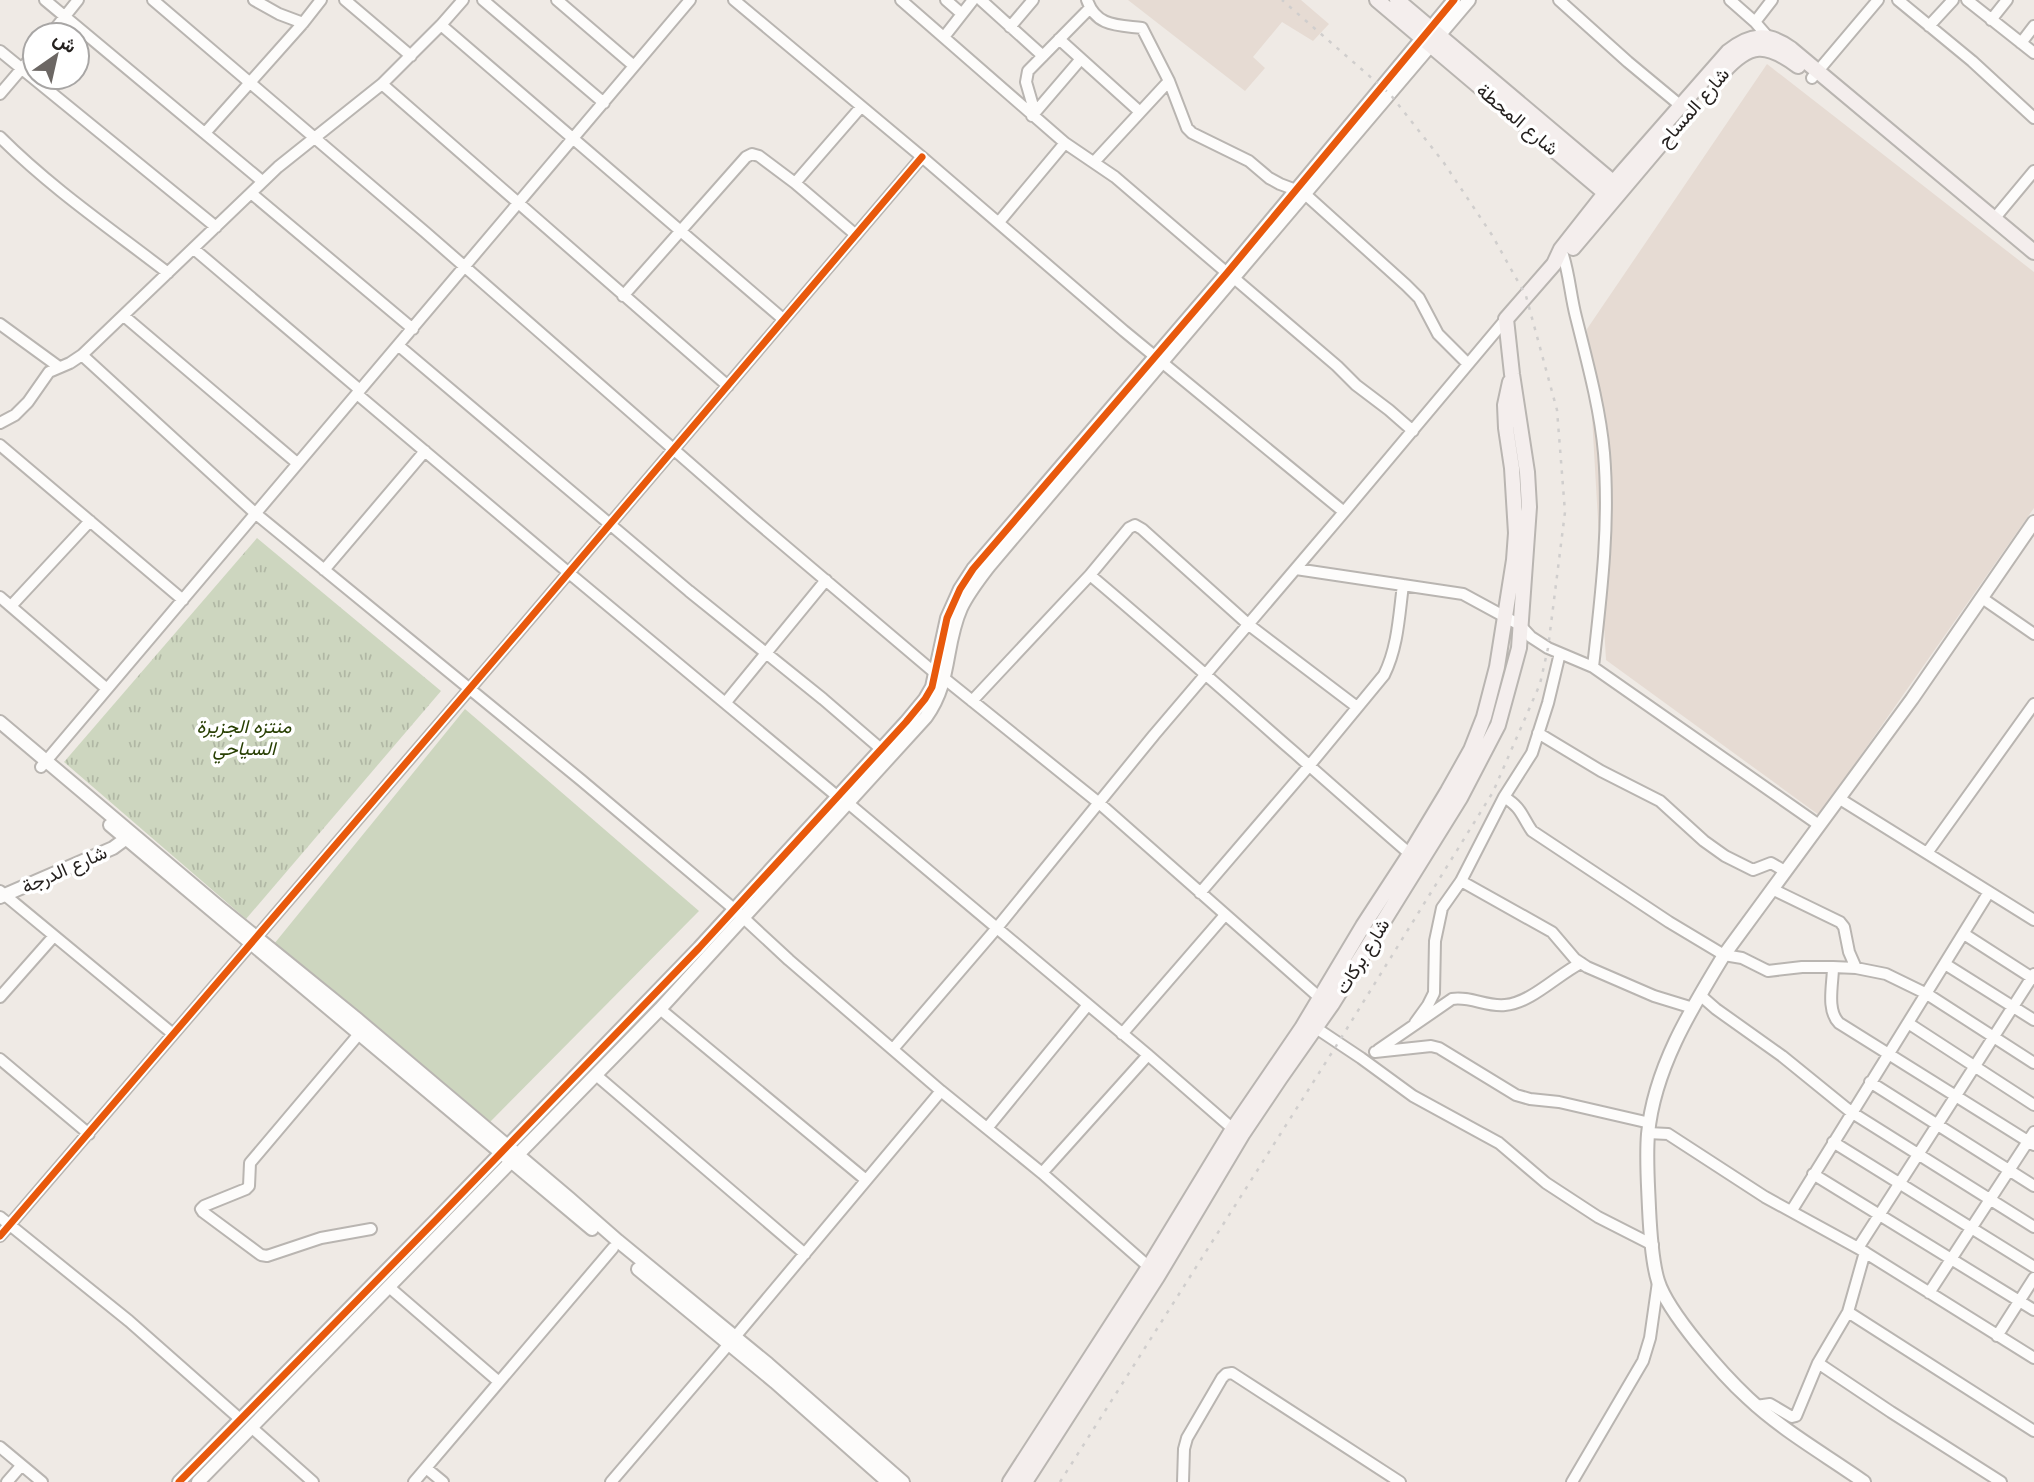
<svg xmlns="http://www.w3.org/2000/svg" width="2034" height="1482" viewBox="0 0 2034 1482" font-family="Lora,Vazirmatn,serif">
	<style>
		.built { fill: #e6dbd3 }
		.green { fill: #cdd6bf }
		.park { fill: url(#park-tufts) }
		.lines { fill: none; stroke-linecap: round; stroke-linejoin: round }
		.minor-casing { stroke: #b9b5b1; stroke-width: 14 }
		.tertiary-casing { stroke: #b9b5b1; stroke-width: 16 }
		.secondary-casing { stroke: #b9b5b1; stroke-width: 18 }
		.minor { stroke: #fdfcfb; stroke-width: 10 }
		.tertiary { stroke: #fdfcfb; stroke-width: 12 }
		.secondary { stroke: #f4eeed; stroke-width: 14 }
		.rail { stroke: #d0cecd; stroke-width: 2.5; stroke-dasharray: 3.5 7; stroke-linecap: butt }
		.cycleway-casing { stroke: #fff; stroke-width: 11 }
		.cycleway { stroke: #e8590c; stroke-width: 7 }
		.labels { text-anchor: middle; stroke-width: 7; stroke-linejoin: round; paint-order: stroke }
		.street-label { font-size: 19px; fill: #25211f; stroke: #fff }
		.park-label { font-size: 19px; font-style: italic; fill: #283f03; stroke: #fff }
	</style>
	<defs>
		<pattern id="park-tufts" width="24" height="20" patternUnits="userSpaceOnUse" patternTransform="scale(1.75)"><rect width="24" height="20" fill="#cdd6bf"/><path d="M3 7l-1-3M5 7V3M7 7l1-3M15 17l-1-3M17 17v-4M19 17l1-3" fill="none" stroke="#b0b7a4"/></pattern>
	</defs>
	<rect width="100%" height="100%" fill="#efeae5"/>
	<path class="built" d="M 1128,0 L 1301,0 L 1329,24 L 1313,41 L 1282,22 L 1253,57 L 1265,68 L 1245,91 Z
		M 1767,64 L 2034,272 L 2034,508 L 1819,815 L 1606,660 L 1587,329 Z"/>
	<path class="green" d="M 465,709 L 699,911 L 489,1123 L 274,944 Z"/>
	<path class="park" d="M 257,538 L 441,691 L 246,919 L 64,762 Z"/>
	<g class="lines">
		<g class="minor-casing">
			<path id="minor" d="M 45,0 L 262,181
				M 153,0 L 425,232 L 751,517 L 935,673
				M 254,0 L 279,14 L 303,23
				M 345,0 L 411,56
				M 483,0 L 604,103
				M 557,0 L 634,66
				M 734,0 L 922,157 L 1124,331 L 1344,512 L 1506,319
				M 901,0 L 1065,143 L 1115,177 L 1227,273
				M 946,0 L 962,14
				M 981,0 L 1043,56
				M 1087,0 C 1096,27 1118,25 1142,28 L 1169,81 L 1187,128 L 1192,133 L 1249,161 L 1269,178 L 1280,184 L 1296,190
				M 1559,0 L 1628,62 L 1681,106
				M 1730,0 L 1755,22 L 1768,37 L 1768,42
				M 1898,0 L 1972,61 L 2034,118
				M 1967,0 L 2034,53
				M 1991,20 L 2007,0
				M 1755,22 L 1772,0
				M 441,25 L 783,319
				M 1929,26 L 1953,0
				M 1010,27 L 1033,0
				M 50,35 L 78,0
				M 944,37 L 973,0
				M 1059,39 L 1140,112
				M 2021,43 L 2034,26
				M 0,51 L 216,227
				M 1812,78 L 1878,0
				M 382,84 L 728,386
				M 0,94 L 35,53
				M 1035,113 L 1026,82 L 1028,71 L 1090,8
				M 1032,116 L 1080,60
				M 205,133 L 303,23 L 321,0
				M 0,137 C 51,188 111,229 168,273
				M 1095,161 L 1169,81
				M 795,183 L 861,107
				M 251,193 L 413,329
				M 1305,194 L 1406,285 L 1419,298 L 1438,334 L 1468,364
				M 1994,219 L 2034,171
				M 999,222 L 1065,143
				M 194,249 L 360,390
				M 1561,249 C 1569,270 1570,294 1576,317 C 1587,361 1600,408 1604,453 C 1610,525 1601,596 1593,667
				M 1234,278 L 1337,366 L 1356,385 L 1389,410 L 1413,431
				M 623,296 L 746,157 L 752,154 L 759,156 L 795,183 L 856,235
				M 124,316 L 297,463
				M 0,324 L 59,367
				M 399,346 L 689,591 L 823,699 L 881,749
				M 82,355 L 255,513 L 581,780 L 734,909 L 789,960 L 941,1091 L 1042,1173 L 1149,1267
				M 357,394 L 569,573 L 838,797
				M 0,423 L 15,415 L 28,402 L 49,372 L 70,363 L 82,355 L 278,167 L 382,84 L 441,25 L 463,0
				M 0,445 L 183,600
				M 1296,569 L 1463,594 L 1520,625 L 1531,637 L 1548,648 L 1593,667 L 1819,825
				M 324,570 L 425,451
				M 1090,575 C 1198,666 1303,761 1410,854
				M 0,597 L 107,689
				M 1982,598 L 2034,634
				M 11,606 L 90,521
				M 945,679 L 1099,803 L 1320,998
				M 972,701 L 1090,575 L 1129,528 L 1135,525 L 1142,529 L 1249,625 L 1357,707
				M 726,702 L 826,580
				M 1538,733 L 1601,771 L 1660,801 L 1704,841 L 1725,856 L 1753,870 L 1771,863 L 1785,871
				M 41,767 L 690,0
				M 1504,797 C 1522,808 1521,815 1532,831 L 1669,922 L 1724,955 L 1742,958 L 1768,971 L 1802,967 L 1833,967 L 1856,968 L 1886,974 L 1927,994 L 2034,1063
				M 1840,799 L 2034,920
				M 848,803 L 1148,1055 L 1233,1129
				M 1927,853 L 2034,704
				M 1461,881 L 1552,932 L 1575,959 L 1587,967 L 1654,996 L 1693,1008
				M 1772,889 L 1840,922 L 1844,927 L 1849,952 L 1856,968
				M 0,891 L 173,1034
				M 1200,893 L 1309,766 L 1384,675 C 1398,647 1399,615 1403,585
				M 1964,934 L 2034,979
				M 1945,964 L 2034,1020
				M 1833,967 C 1833,984 1826,1010 1839,1023 L 2034,1145
				M 1700,995 L 1716,1009 L 1782,1056 L 1851,1112 L 2034,1227
				M 0,997 L 54,936
				M 660,1009 L 866,1180
				M 1415,1023 L 1428,1005 L 1434,993 L 1435,941 L 1442,908 L 1461,881 L 1504,797 L 1532,753 L 1548,703 L 1560,653
				M 1908,1023 L 2034,1105
				M 1316,1028 L 1361,1058 L 1413,1096 L 1499,1143 L 1546,1183 L 1598,1217 L 1653,1245
				M 359,1034 L 250,1163 L 249,1186 L 246,1189 L 204,1206 L 201,1209 L 203,1212 L 261,1255 L 267,1256 L 321,1238 L 371,1229
				M 1122,1034 L 1225,915
				M 893,1049 L 996,929 L 1154,735 L 1344,512
				M 1378,1050 L 1452,999 C 1471,996 1486,1007 1505,1005 C 1531,1003 1557,975 1581,963
				M 1375,1052 L 1431,1046 L 1439,1048 L 1516,1095 L 1530,1099 L 1559,1102 L 1650,1123
				M 0,1059 L 89,1134
				M 596,1075 L 805,1254
				M 1870,1082 L 2034,1186
				M 988,1127 L 1087,1006
				M 1648,1133 L 1668,1134 L 1765,1197 L 1858,1248 L 2034,1358
				M 1833,1142 L 2034,1267
				M 1042,1173 L 1148,1055
				M 1813,1174 L 2034,1310
				M 1792,1210 L 1989,892
				M 0,1217 L 129,1321 L 240,1419
				M 0,1236 L 520,630 L 922,157
				M 1858,1248 L 2034,974
				M 389,1287 L 499,1382
				M 1929,1293 L 2034,1132
				M 1848,1312 L 2034,1431
				M 1997,1336 L 2034,1278
				M 1818,1363 L 1891,1412 L 2001,1482
				M 1756,1406 L 1770,1404 L 1792,1417 L 1796,1416 L 1818,1363 L 1848,1312 L 1865,1252
				M 251,1427 L 313,1482
				M 0,1447 L 42,1482
				M 426,1468 L 443,1482
				M 7,1482 L 21,1466
				M 414,1482 L 613,1248
				M 611,1482 L 729,1344 L 941,1091
				M 1183,1482 L 1184,1449 L 1187,1438 L 1222,1378 L 1226,1374 L 1232,1373 L 1400,1482
				M 1572,1482 L 1643,1361 L 1650,1338 L 1658,1282"/>
		</g>
		<g class="tertiary-casing">
			<path id="tertiary" d="M 0,722 L 219,907 L 357,1019 L 569,1198 L 618,1241 L 768,1364 L 903,1482
				M 110,825 L 592,1229
				M 0,897 L 113,848 L 132,834
				M 638,1269 L 775,1382 L 888,1482
				M 179,1482 L 438,1218 L 699,948 L 906,722 L 925,699 L 932,687 L 947,618 L 960,589 L 973,569 L 1227,273 L 1454,0
				M 198,1482 L 660,1009 L 926,717 C 952,681 944,646 961,608 C 968,593 979,579 989,566 L 1469,0
				M 1864,1482 C 1826,1455 1783,1431 1748,1398 C 1723,1375 1668,1313 1658,1281 C 1652,1262 1650,1229 1649,1208 C 1648,1183 1646,1158 1648,1134 C 1654,1069 1691,1009 1724,955 L 1912,699 L 2034,522"/>
		</g>
		<g class="secondary-casing">
			<path id="secondary" d="M 1377,0 L 1611,198
				M 1397,0 L 1621,189
				M 1723,72 C 1750,42 1766,42 1798,66
				M 1573,248 L 1671,132
				M 1010,1482 L 1149,1267 L 1233,1129 L 1302,1028 L 1363,926 L 1410,854 L 1448,791 L 1471,750 L 1484,717 L 1497,667 L 1514,560 L 1516,533 L 1512,468 L 1506,428 L 1505,405 L 1510,382
				M 1025,1482 L 1157,1277 L 1243,1133 L 1280,1078 L 1332,1004 L 1460,798 L 1498,725 L 1519,648 L 1529,507 L 1527,472 L 1512,374 L 1506,319 L 1554,264 L 1561,249 L 1613,183 L 1728,52 C 1750,34 1768,32 1791,49 L 2034,252"/>
		</g>
		<use href="#minor" class="minor"/>
		<use href="#tertiary" class="tertiary"/>
		<use href="#secondary" class="secondary"/>
		<path class="rail" d="M 1060,1482 L 1338,1043 L 1493,792 L 1540,684 L 1548,648 L 1565,512 L 1557,410 L 1526,296 L 1492,235 L 1444,163 L 1390,94 L 1282,0"/>
		<g class="cycleway-casing">
			<path id="cycleway" d="M 0,1236 L 520,630 L 922,157
				M 179,1482 L 438,1218 L 699,948 L 906,722 L 925,699 L 932,687 L 947,618 L 960,589 L 973,569 L 1227,273 L 1454,0"/>
		</g>
		<use href="#cycleway" class="cycleway"/>
	</g>
	<g class="labels">
		<g class="street-label">
			<text transform="translate(1693 107) rotate(-49)" y="7">شارع المساح</text>
			<text transform="translate(1518 119) rotate(40)" y="7">شارع المحطة</text>
			<text transform="translate(64 869) rotate(-24)" y="7">شارع الدرجة</text>
			<text transform="translate(1362 956) rotate(-58)" y="7">شارع بركات</text>
		</g>
		<g class="park-label">
			<text x="244" y="733">منتزه الجزيرة<tspan x="244" dy="22">السياحي</tspan></text>
		</g>
	</g>
	<g transform="translate(56 56) rotate(34)"><circle r="33" fill="#ffffff" stroke="#a8a6a5" stroke-width="2"/>
	<path d="M0-5L12 26L0 18L-12 26Z" fill="#6c6764"/>
	<text y="-10" font-size="19" font-weight="bold" text-anchor="middle" fill="#25211f">ش</text>
	</g>
</svg>
